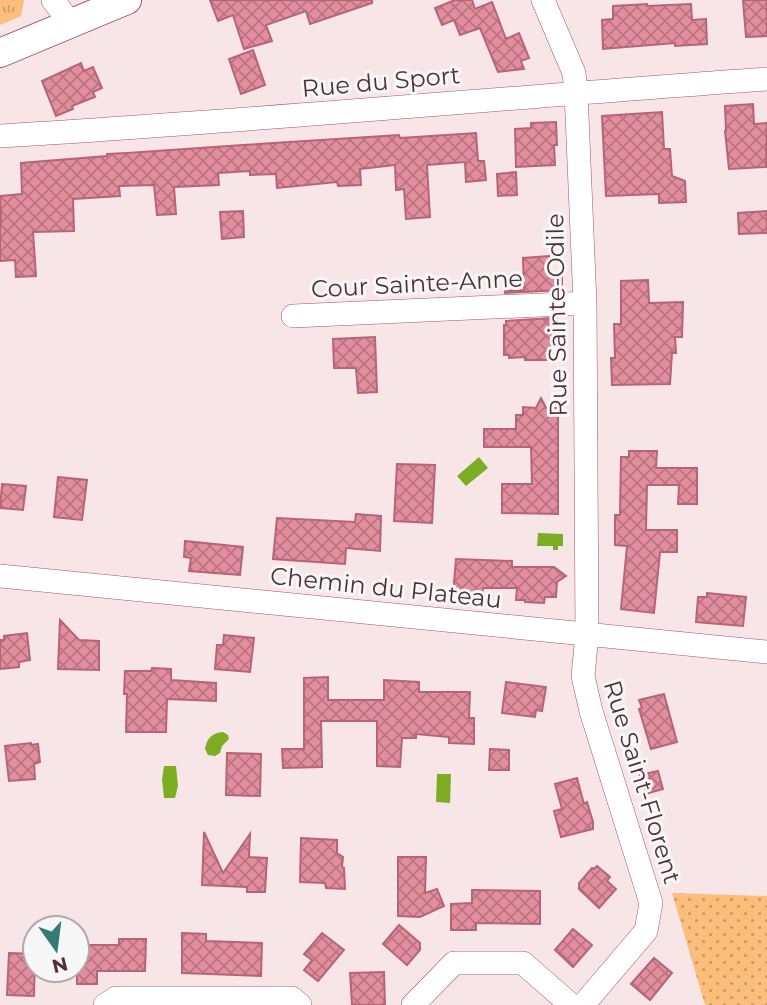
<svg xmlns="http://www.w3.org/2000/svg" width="767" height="1005" viewBox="0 0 767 1005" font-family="Montserrat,sans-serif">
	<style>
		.grass { fill: url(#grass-dots) }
		.park { fill: url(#park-tufts) }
		.water { fill: #7dac25 }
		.building { fill: url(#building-cross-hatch); stroke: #b66575; stroke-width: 2 }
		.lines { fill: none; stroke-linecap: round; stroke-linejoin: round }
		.minor-casing { stroke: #a35465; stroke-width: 24 }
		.tertiary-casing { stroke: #a35465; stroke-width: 30 }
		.minor { stroke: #fff; stroke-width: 23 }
		.tertiary { stroke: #fff; stroke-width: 28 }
		.labels { text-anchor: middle; stroke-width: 6; stroke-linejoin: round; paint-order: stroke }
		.street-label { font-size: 24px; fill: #522f36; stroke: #f7f7f7 }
	</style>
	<defs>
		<pattern id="grass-dots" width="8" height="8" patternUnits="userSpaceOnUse" patternTransform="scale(1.75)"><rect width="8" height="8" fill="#fbbe7b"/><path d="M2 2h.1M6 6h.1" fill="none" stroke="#ce9b66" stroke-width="1.8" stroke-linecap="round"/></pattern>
		<pattern id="park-tufts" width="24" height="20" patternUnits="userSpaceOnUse" patternTransform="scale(1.75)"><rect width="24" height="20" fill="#fbbe7b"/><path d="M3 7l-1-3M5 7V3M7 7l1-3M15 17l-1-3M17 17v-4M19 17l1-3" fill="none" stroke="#ce9b66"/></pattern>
		<pattern id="building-cross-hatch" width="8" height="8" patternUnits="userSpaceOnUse" patternTransform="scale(1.75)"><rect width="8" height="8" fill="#e38e9e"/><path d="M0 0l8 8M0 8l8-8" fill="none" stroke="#bb7482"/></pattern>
	</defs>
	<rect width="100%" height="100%" fill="#f8e5e7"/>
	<path class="grass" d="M 672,893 L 767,896 L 767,1005 L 705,1005 Z"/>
	<path class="park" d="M 0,0 L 24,0 L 21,16 L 0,25 Z"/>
	<path class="water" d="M 479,457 L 488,468 L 466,486 L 457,476 Z
		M 538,533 L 563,534 L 563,546 L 558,546 L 558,550 L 553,550 L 553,546 L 537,546 Z
		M 223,732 L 228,735 L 229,739 L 222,746 L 220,753 L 215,756 L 208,755 L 205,749 C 207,738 212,733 223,732 Z
		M 164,766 L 176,766 L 178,786 L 175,798 L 164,798 L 162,779 Z
		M 437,774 L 451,774 L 450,803 L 436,802 Z"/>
	<path class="building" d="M 210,0 L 372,0 L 372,3 L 310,24 L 306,11 L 266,25 L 272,41 L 244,49 L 233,15 L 218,21 Z
		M 455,0 L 472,0 L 475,9 L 492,2 L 506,39 L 519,33 L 529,58 L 521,61 L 524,69 L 498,72 L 480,28 L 460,35 L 454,20 L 442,25 L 435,8 Z
		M 743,0 L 767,0 L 767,36 L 746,37 Z
		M 647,4 L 647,6 L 691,4 L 692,20 L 706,19 L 707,44 L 675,46 L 675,43 L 603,49 L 602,20 L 613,19 L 613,6 Z
		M 253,50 L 265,85 L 241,94 L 229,59 Z
		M 81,63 L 84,71 L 93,67 L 102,88 L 93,92 L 95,97 L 72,106 L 73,109 L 56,116 L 42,81 Z
		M 753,104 L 754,124 L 767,123 L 766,167 L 729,169 L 725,131 L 726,131 L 725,106 Z
		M 662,112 L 664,149 L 670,149 L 672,176 L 685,181 L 686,202 L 659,203 L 659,194 L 606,196 L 602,116 Z
		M 556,122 L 557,145 L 554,145 L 555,165 L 516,167 L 515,129 L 531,128 L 531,123 Z
		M 476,133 L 478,161 L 484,161 L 486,180 L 466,182 L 465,162 L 427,165 L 430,217 L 406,219 L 404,189 L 396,190 L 395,165 L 360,169 L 361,185 L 338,186 L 337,182 L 277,188 L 276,174 L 250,175 L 250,171 L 218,173 L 219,185 L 174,187 L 176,214 L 157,215 L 154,185 L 119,186 L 120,196 L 73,199 L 74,231 L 33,232 L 36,276 L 16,277 L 15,260 L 0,261 L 0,222 L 1,222 L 0,196 L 22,194 L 21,163 L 107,156 L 107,154 L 127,153 L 243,145 L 399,135 L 400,138 Z
		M 516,172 L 517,195 L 498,196 L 497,174 Z
		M 243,211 L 244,237 L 222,239 L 220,212 Z
		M 767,211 L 767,233 L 739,234 L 738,213 Z
		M 549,256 L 549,275 L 562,275 L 562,290 L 505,293 L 505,291 L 524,290 L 523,258 Z
		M 648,280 L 649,303 L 683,302 L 682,337 L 675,337 L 676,353 L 672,353 L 670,384 L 612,385 L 611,358 L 615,358 L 614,324 L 621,324 L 621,281 Z
		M 552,318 L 553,360 L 525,360 L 525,357 L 509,358 L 509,355 L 504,355 L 504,325 L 506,325 L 506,321 Z
		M 375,337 L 377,392 L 358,393 L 356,368 L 334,368 L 333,339 Z
		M 541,398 L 546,408 L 558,408 L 558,514 L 502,513 L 502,484 L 532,484 L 531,447 L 484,447 L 484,429 L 516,429 L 516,415 L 523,415 L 523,407 L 536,408 Z
		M 629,451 L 657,451 L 656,468 L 697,468 L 697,504 L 678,504 L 679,485 L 647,485 L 646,530 L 677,530 L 677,552 L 660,552 L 654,613 L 621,609 L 627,546 L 615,545 L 615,515 L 620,515 L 621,457 L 629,457 Z
		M 397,464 L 435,465 L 432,523 L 394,521 Z
		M 58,477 L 87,480 L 82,520 L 54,517 Z
		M 2,484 L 26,486 L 23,510 L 0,508 Z
		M 356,514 L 381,516 L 380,551 L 346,548 L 345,564 L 273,559 L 277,518 L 355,522 Z
		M 185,541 L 243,547 L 240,575 L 189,571 L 191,558 L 184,557 Z
		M 456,559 L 512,561 L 512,567 L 554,567 L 566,576 L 557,582 L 556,597 L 545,597 L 544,603 L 525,602 L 525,600 L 516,600 L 517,588 L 483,588 L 482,596 L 453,594 Z
		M 707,593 L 746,597 L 743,626 L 696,622 L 698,597 L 707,597 Z
		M 60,620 L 79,640 L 99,641 L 99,670 L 58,669 Z
		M 27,633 L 30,660 L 19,662 L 19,667 L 0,669 L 0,640 L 4,640 L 4,636 Z
		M 224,635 L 254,638 L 250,672 L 215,669 L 217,645 L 223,645 Z
		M 152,668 L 171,669 L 171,680 L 216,683 L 216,701 L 167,699 L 166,732 L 126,732 L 127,694 L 124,694 L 125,671 L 151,671 Z
		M 328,677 L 328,700 L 384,700 L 384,680 L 419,682 L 419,692 L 470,692 L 469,718 L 474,718 L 474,744 L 449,743 L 449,737 L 416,734 L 416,738 L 402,738 L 400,767 L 377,766 L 377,721 L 321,721 L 322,767 L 283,768 L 282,749 L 304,749 L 304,678 Z
		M 506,682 L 546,687 L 542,711 L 536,710 L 535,717 L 502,713 Z
		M 664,694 L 677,742 L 651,749 L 639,709 L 642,708 L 639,700 Z
		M 31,743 L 31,745 L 38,744 L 40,762 L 34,764 L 35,779 L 9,781 L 5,746 Z
		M 490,749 L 509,750 L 509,770 L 489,770 Z
		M 227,753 L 261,754 L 260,796 L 226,795 Z
		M 658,771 L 663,789 L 645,794 L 640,775 Z
		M 577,778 L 584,804 L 587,802 L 593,822 L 593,829 L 561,837 L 554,811 L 562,809 L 555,784 Z
		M 204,832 L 223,873 L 250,834 L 249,857 L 267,858 L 265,892 L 247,892 L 247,887 L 202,885 Z
		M 301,838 L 337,840 L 337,853 L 343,857 L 342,867 L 344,868 L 345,889 L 326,888 L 325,883 L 300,882 Z
		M 398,857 L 426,857 L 425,893 L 437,889 L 444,906 L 420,917 L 398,916 Z
		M 597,866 L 610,877 L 607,881 L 616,889 L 599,908 L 579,889 L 579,883 L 592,868 L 594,869 Z
		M 472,890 L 540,891 L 540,924 L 476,923 L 476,930 L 451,930 L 451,904 L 472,903 Z
		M 399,925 L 420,943 L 420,950 L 407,965 L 383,944 Z
		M 573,929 L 592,945 L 573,967 L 555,950 Z
		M 182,933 L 206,934 L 206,941 L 262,943 L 261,976 L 182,973 Z
		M 322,933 L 344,950 L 318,981 L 304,970 L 312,960 L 304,954 Z
		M 119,939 L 146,939 L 145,971 L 97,971 L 97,984 L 77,984 L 77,945 L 119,945 Z
		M 9,953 L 35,954 L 34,996 L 7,995 Z
		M 654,958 L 672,973 L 650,1000 L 631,984 Z
		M 384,972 L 385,1005 L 352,1005 L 350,973 Z"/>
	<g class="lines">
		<g class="minor-casing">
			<path id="minor" d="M 53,0 L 71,24
				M 543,0 L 574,73 L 576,92 L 585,303 L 587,634 L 583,676 L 591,711 L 651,903 L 646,931 L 583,1005
				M 0,136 C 256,121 511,97 767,79
				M 293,316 L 585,303
				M 0,576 L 767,652
				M 105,1005 L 116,998 L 292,998 L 300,1005
				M 413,1005 L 454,963 L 523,963 L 571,1005"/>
		</g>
		<g class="tertiary-casing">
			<path id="tertiary" d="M 0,53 L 127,0"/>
		</g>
		<use href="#minor" class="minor"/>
		<use href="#tertiary" class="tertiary"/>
	</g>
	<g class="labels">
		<g class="street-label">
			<text transform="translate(381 82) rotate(-5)" y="8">Rue du Sport</text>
			<text transform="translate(417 284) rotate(-3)" y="8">Cour Sainte-Anne</text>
			<text transform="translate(557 315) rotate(-91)" y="8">Rue Sainte-Odile</text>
			<text transform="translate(386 588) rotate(6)" y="8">Chemin du Plateau</text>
			<text transform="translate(642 782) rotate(73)" y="8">Rue Saint-Florent</text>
		</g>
	</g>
	<g transform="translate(56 949) rotate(166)"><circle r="33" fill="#f7f7f7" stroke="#b5a7aa" stroke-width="2"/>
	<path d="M0-5L12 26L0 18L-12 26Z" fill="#327a74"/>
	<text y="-10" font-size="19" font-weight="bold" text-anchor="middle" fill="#522f36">N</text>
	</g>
</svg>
